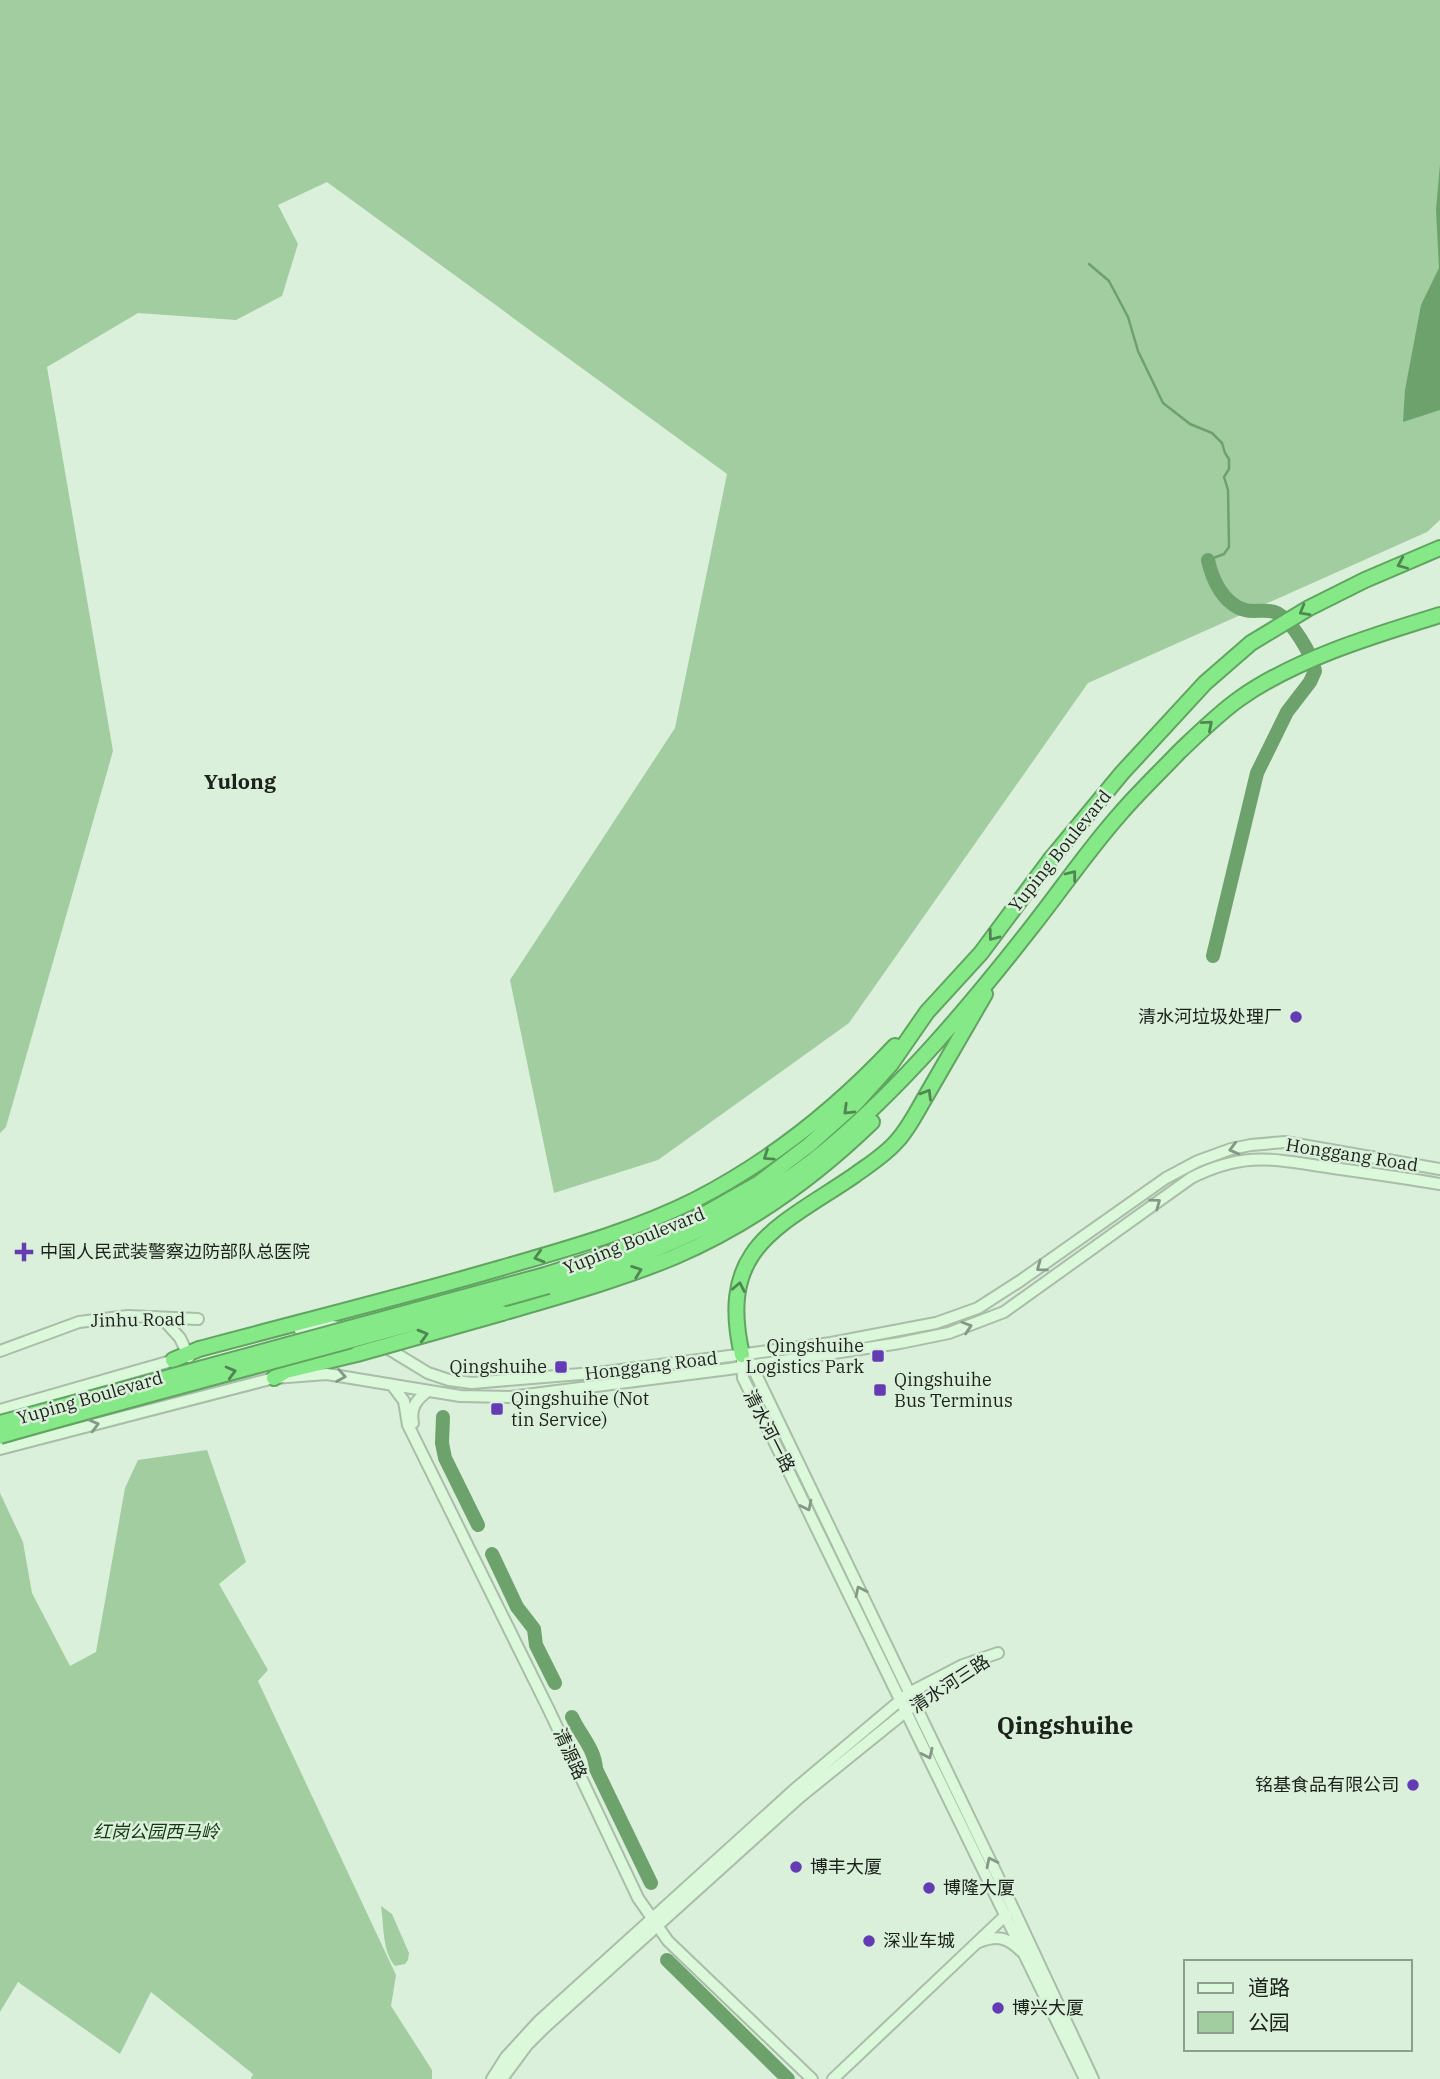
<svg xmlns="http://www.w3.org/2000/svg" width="1440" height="2079" viewBox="0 0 1440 2079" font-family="'IBM Plex Serif','Noto Sans SC',serif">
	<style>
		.green { fill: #a1cda0 }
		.water { fill: #6da26c }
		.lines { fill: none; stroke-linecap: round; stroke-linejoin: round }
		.stream { stroke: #6da26c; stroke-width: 2.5 }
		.river { stroke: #6da26c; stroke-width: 14 }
		.secondary-casing { stroke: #a9bda8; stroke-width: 14 }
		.highway-casing { stroke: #61a361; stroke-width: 18 }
		.secondary { stroke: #dbf8db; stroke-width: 10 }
		.highway { stroke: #86e987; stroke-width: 14 }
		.highway-bridge-casing { stroke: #61a361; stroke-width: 18; stroke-linecap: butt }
		.highway-bridge { stroke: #86e987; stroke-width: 14 }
		.oneway { stroke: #508651 }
		.oneway2 { stroke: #859885 }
		.poi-dot { fill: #643bb3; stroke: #dbf0da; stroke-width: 2.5 }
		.labels { text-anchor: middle; stroke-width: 5; stroke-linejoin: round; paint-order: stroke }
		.street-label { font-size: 18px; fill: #1b221b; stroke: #dbf0da }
		.poi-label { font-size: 18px; fill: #1b221b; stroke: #dbf0da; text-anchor: start }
		.park-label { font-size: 18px; font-style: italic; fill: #113813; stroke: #dbf0da }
		.quarter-label { font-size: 21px; font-weight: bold; fill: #1b221b; stroke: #dbf0da }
		.district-label { font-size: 24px; font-weight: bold; fill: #1b221b; stroke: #dbf0da }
	</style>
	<rect width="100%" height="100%" fill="#dbf0da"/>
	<path class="green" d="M 0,0 L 1440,0 L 1440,520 L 1427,532 L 1088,683 L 849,1023 L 658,1160 L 554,1193 L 510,980 L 675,728 L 727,474 L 327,182 L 278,205 L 298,244 L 282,296 L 236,320 L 138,313 L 47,367 L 113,751 L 6,1127 L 0,1133 Z
		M 207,1450 L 246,1562 L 219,1584 L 268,1670 L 258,1681 L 396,1975 L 391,2006 L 432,2070 L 432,2079 L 251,2079 L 253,2074 L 151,1992 L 120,2054 L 18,1982 L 0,2012 L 0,1493 L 23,1542 L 32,1593 L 70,1666 L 96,1652 L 125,1488 L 138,1460 Z
		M 381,1906 L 392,1914 L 409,1953 L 408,1960 L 405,1964 L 395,1966 C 382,1951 384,1925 381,1906 Z"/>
	<path class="water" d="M 1440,164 L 1440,410 L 1403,422 L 1405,390 L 1421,305 L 1439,268 L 1436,210 Z"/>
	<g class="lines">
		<path class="stream" d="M 1089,264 L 1109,281 L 1128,317 L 1138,351 L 1163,403 L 1190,424 L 1212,433 L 1222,443 L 1225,453 L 1229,459 L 1229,469 L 1224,477 L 1228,490 L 1229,547 L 1224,554 L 1208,560"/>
		<path class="river" d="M 1208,560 C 1212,579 1223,604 1245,610 C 1255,613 1267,608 1277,613 C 1292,621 1312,654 1315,671 L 1310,682 L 1287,712 L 1257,773 L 1213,956
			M 443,1417 L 442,1443 L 445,1458 L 478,1525
			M 492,1554 L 517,1607 L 534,1629 L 536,1645 L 555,1683
			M 572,1717 C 580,1735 595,1749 596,1769 L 651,1883
			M 667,1960 L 788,2079"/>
		<g class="secondary-casing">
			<path id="secondary" d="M 162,1318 L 180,1338 L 189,1357
				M 299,1329 L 324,1325 L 346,1328
				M 382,1345 L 428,1373 L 449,1380 L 472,1383 L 605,1372 L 831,1343 L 936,1323 L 978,1308 L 1020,1281 L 1166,1178 L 1198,1161 L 1231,1149 L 1251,1145 L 1285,1142 L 1440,1169
				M 0,1351 L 79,1322 L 128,1316 L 198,1319
				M 742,1361 L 743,1378 L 750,1392 L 1085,2079
				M 750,1362 L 1014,1910 L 1093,2079
				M 392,1385 L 404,1401 L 408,1425 L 548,1708 L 638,1898 L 668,1941 L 812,2079
				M 0,1410 L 178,1359
				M 413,1423 C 410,1408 416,1400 428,1391
				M 0,1449 L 274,1378 L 327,1374 L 460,1396 L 510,1397 L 729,1369 L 900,1343 L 949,1333 L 1004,1312 L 1191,1178 C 1246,1150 1276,1160 1333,1168 C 1369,1173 1404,1178 1440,1184
				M 979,1942 C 997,1935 1007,1937 1021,1951
				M 492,2079 L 506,2057 L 538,2022 L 795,1789 L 909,1693 L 963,1665 L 998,1653
				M 502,2079 L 527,2045 L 544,2028 L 800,1797 L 915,1704 L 984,1662
				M 833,2079 L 1006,1915"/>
		</g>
		<g class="highway-casing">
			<path id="highway" d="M 545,1275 L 598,1258 L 699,1217 L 759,1183 L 809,1145 L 855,1104 L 891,1064 L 927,1012 L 981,953 L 1050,860 L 1122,773 L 1205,683 L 1251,643 L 1309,608 L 1365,580 L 1440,548
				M 548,1286 C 646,1258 746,1216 825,1151 C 903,1086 969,1007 1031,928 C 1061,890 1088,850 1120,814 C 1138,793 1159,773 1179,752 C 1198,734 1218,714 1239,699 C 1295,659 1375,635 1440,615
				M 502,1313 C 560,1296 618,1280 674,1257 C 749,1225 814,1178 872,1122
				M 742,1355 C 717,1246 779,1227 855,1175 C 870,1164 885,1155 897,1141 C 909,1128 917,1111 926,1096 C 946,1062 965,1028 985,994
				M 173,1360 L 199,1349 C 300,1322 401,1297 501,1268 C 566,1249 633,1231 695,1200 C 771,1161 837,1108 895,1046
				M 274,1378 L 286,1371 L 357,1354"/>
		</g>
		<use href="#secondary" class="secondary"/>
		<use href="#highway" class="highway"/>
		<g class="highway-bridge-casing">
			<path id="highway-bridge" d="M 357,1354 L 502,1313
				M 0,1423 L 545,1275
				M 0,1436 C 182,1384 366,1338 548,1286"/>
		</g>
		<use href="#highway-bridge" class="highway-bridge"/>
	</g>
	<defs><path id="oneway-chevron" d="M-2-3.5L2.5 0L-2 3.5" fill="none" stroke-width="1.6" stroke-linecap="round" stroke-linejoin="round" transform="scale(1.75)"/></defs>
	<g class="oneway">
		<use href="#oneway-chevron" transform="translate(1402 564) rotate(157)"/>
		<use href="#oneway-chevron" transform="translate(1304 611) rotate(150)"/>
		<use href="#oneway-chevron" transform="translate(1208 725) rotate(-41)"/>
		<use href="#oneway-chevron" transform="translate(1072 875) rotate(-52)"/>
		<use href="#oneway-chevron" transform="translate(993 936) rotate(127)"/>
		<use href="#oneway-chevron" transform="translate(927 1094) rotate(-59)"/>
		<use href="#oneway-chevron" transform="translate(848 1110) rotate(136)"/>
		<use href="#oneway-chevron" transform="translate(768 1156) rotate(146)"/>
		<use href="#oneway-chevron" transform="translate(539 1257) rotate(164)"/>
		<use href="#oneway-chevron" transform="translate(637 1271) rotate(-20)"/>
		<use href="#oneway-chevron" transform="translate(739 1287) rotate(-79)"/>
		<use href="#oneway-chevron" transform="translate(423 1335) rotate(-16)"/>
		<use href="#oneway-chevron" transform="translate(231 1372) rotate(-15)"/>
	</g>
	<g class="oneway2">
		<use href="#oneway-chevron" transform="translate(1234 1149) rotate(165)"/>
		<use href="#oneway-chevron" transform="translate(1156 1203) rotate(-36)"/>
		<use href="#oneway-chevron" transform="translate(1041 1267) rotate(144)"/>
		<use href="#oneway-chevron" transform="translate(967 1327) rotate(-18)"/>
		<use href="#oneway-chevron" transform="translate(341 1376) rotate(10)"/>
		<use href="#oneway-chevron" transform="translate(94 1425) rotate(-15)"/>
		<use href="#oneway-chevron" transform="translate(807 1506) rotate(64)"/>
		<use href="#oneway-chevron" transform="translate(860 1591) rotate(-116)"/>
		<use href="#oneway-chevron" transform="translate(928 1754) rotate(65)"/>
		<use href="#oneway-chevron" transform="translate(991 1862) rotate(-116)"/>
	</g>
	<g class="poi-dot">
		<circle cx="1296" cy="1017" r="7"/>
		<path d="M20.5 1241.5h7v7h7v7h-7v7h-7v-7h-7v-7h7z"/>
		<rect x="871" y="1349" width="14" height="14" rx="3.5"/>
		<rect x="554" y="1360" width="14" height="14" rx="3.5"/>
		<rect x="873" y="1383" width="14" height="14" rx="3.5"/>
		<rect x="490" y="1402" width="14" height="14" rx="3.5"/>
		<circle cx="1413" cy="1785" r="7"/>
		<circle cx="796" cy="1867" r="7"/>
		<circle cx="929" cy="1888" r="7"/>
		<circle cx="869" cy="1941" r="7"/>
		<circle cx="998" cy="2008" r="7"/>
	</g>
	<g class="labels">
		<g class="street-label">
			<text transform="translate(1060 851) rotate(-51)" y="6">Yuping Boulevard</text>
			<text transform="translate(1352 1155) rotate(9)" y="6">Honggang Road</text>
			<text transform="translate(634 1241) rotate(-22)" y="6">Yuping Boulevard</text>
			<text transform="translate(138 1320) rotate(-1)" y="6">Jinhu Road</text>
			<text transform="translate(651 1366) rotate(-7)" y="6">Honggang Road</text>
			<text transform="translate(90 1398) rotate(-16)" y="6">Yuping Boulevard</text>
			<text transform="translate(769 1431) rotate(63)" y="6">清水河一路</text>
			<text transform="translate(950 1684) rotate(-33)" y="6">清水河三路</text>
			<text transform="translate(570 1754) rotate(65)" y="6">清源路</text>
		</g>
		<g class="poi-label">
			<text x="1282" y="1023" text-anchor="end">清水河垃圾处理厂</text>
			<text x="40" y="1258">中国人民武装警察边防部队总医院</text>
			<text x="864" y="1352" text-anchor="end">Qingshuihe<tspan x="864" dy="21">Logistics Park</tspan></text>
			<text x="547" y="1373" text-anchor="end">Qingshuihe</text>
			<text x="894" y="1386">Qingshuihe<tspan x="894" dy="21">Bus Terminus</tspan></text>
			<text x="511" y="1405">Qingshuihe (Not<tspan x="511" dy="21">tin Service)</tspan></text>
			<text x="1399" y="1791" text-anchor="end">铭基食品有限公司</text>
			<text x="810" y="1873">博丰大厦</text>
			<text x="943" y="1894">博隆大厦</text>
			<text x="883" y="1947">深业车城</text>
			<text x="1012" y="2014">博兴大厦</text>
		</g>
		<g class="park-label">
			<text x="156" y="1838">红岗公园西马岭</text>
		</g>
		<g class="quarter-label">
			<text x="240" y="789">Yulong</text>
		</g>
		<g class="district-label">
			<text x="1065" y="1734">Qingshuihe</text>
		</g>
	</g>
	<rect x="1184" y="1960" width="228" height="91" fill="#dbf0da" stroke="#8e9e8e" stroke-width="2"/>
	<rect x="1198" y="1983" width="35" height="10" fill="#dbf8db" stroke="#8e9e8e" stroke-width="2"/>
	<text x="1248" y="1995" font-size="21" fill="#1b221b">道路</text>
	<rect x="1198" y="2012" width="35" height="21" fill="#a1cda0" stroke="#8e9e8e" stroke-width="2"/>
	<text x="1248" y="2030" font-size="21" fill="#1b221b">公园</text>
</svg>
